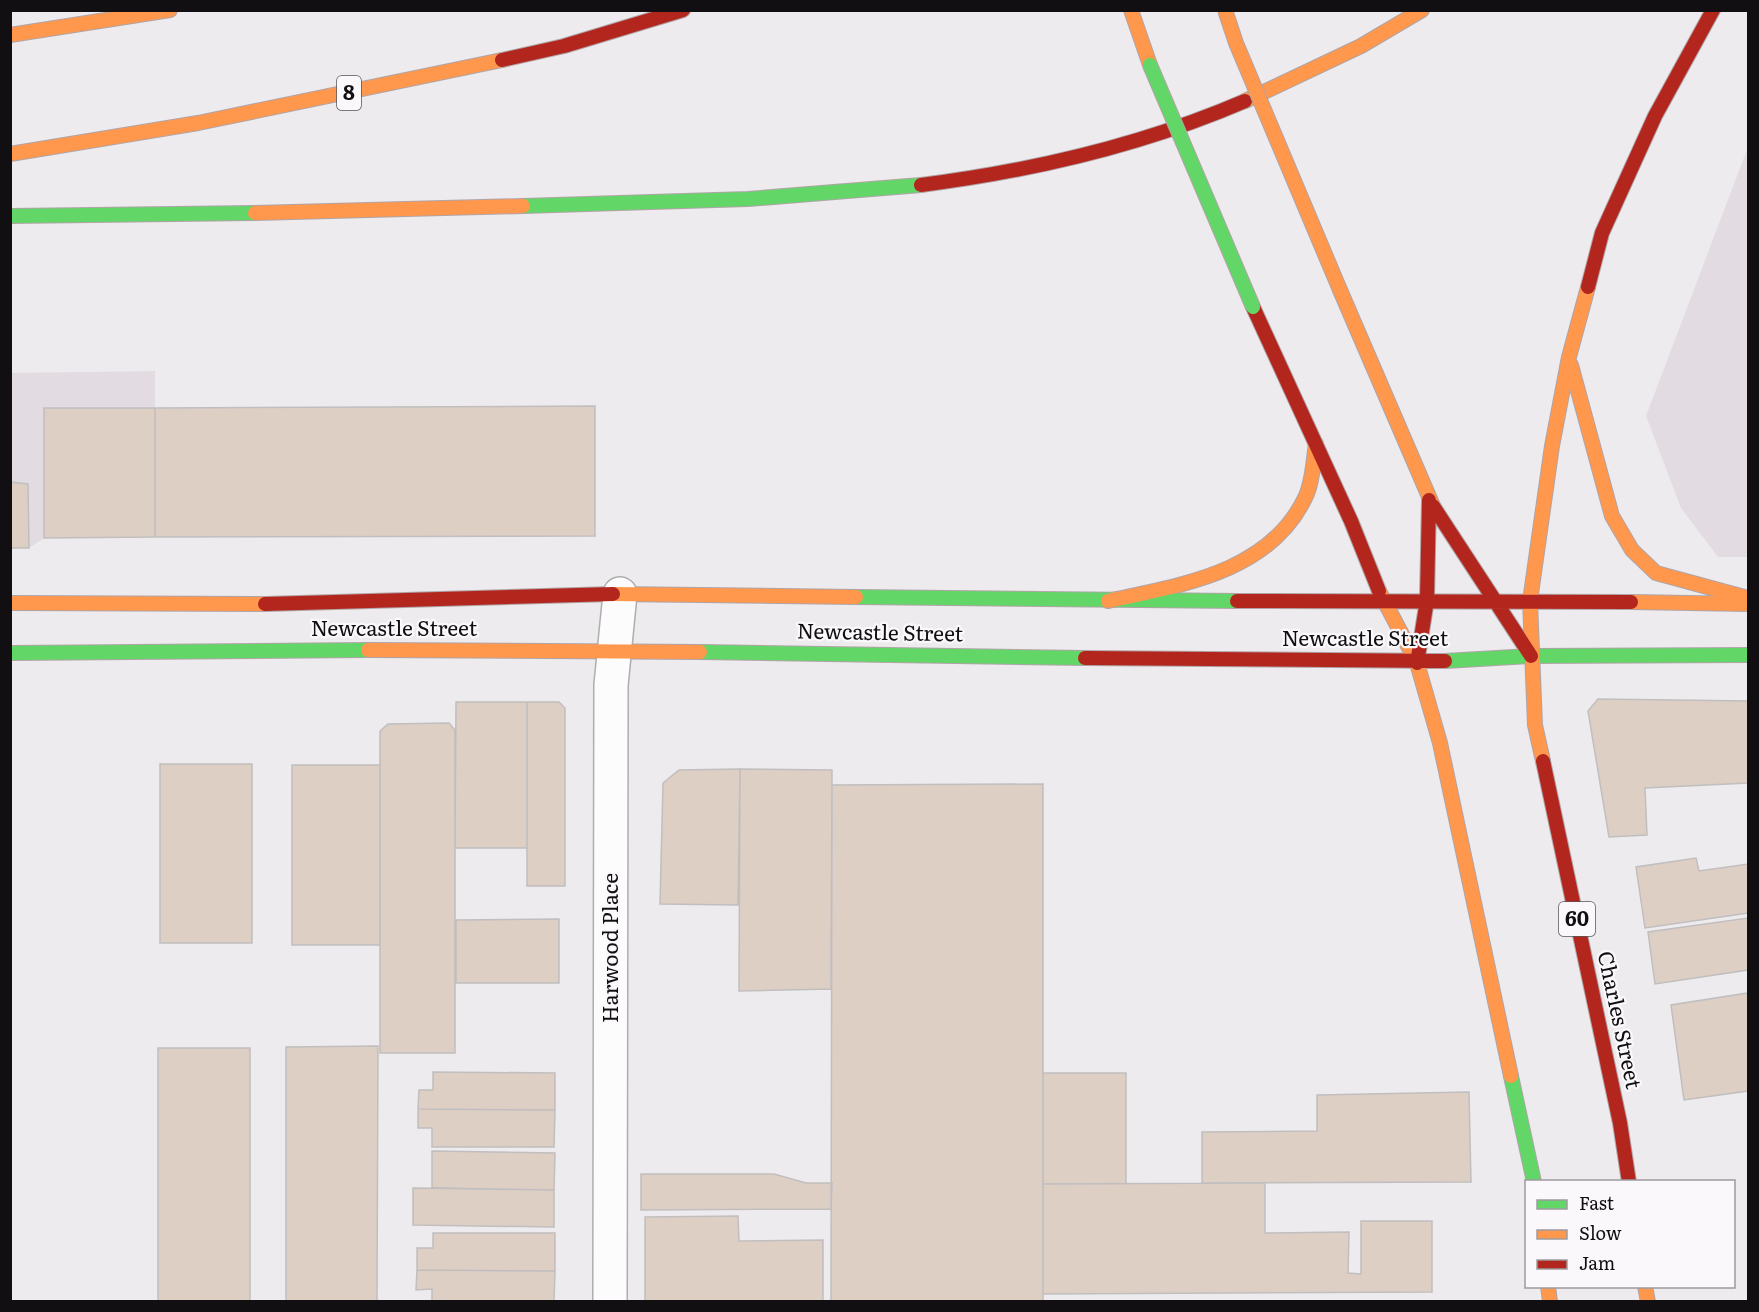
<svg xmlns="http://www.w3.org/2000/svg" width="1759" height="1312" viewBox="0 0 1759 1312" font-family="Literata,serif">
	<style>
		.built { fill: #e2dce2 }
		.building { fill: #decfc5; stroke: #c0bebf; stroke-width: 1.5 }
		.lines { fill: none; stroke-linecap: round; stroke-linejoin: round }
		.street-casing { stroke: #afaeaf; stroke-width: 36 }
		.fast-casing { stroke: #b0a4a7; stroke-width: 16 }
		.slow-casing { stroke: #b0a4a7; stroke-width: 16 }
		.jam-casing { stroke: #b0a4a7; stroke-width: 16 }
		.street { stroke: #fcfcfc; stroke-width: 33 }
		.fast { stroke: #63d668; stroke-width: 14 }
		.slow { stroke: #ff974d; stroke-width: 14 }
		.jam { stroke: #b3261e; stroke-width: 14 }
		.fast-bridge-casing { stroke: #b0a4a7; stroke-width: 16; stroke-linecap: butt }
		.slow-bridge-casing { stroke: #b0a4a7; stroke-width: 16; stroke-linecap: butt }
		.fast-bridge { stroke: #63d668; stroke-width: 14 }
		.slow-bridge { stroke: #ff974d; stroke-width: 14 }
		.labels { text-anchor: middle; stroke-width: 4.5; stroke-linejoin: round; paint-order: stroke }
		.shield { fill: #fbf8fc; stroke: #575558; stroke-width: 1.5 }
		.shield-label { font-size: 20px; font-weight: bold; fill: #110f11 }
		.street-label { font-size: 21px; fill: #110f11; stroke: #fbf8fc }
	</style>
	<rect width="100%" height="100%" fill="#edebed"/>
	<path class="built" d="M 1748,147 L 1748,557 L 1718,557 L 1681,508 L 1646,416 Z
		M 155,371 L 155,537 L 44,538 L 29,548 L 11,548 L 10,373 Z"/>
	<path class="building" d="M 595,406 L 595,536 L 155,537 L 155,408 Z
		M 44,408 L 155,408 L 155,537 L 44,538 Z
		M 10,482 L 28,484 L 29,548 L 10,548 Z
		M 1598,699 L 1748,701 L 1748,783 L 1645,788 L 1647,835 L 1609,837 L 1588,711 Z
		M 456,702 L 527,702 L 527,848 L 455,848 Z
		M 527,702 L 559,702 L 565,708 L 565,886 L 527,886 Z
		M 449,723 L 455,730 L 455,1053 L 380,1053 L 380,731 L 388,724 Z
		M 160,764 L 252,764 L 252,943 L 160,943 Z
		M 292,765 L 380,765 L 380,945 L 292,945 Z
		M 740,769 L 738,905 L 660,904 L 663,783 L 679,770 Z
		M 740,769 L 832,770 L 831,989 L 739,991 Z
		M 1043,784 L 1043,1302 L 831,1302 L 832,785 Z
		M 1696,858 L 1699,871 L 1748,864 L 1748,913 L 1645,928 L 1636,867 Z
		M 1748,918 L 1748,970 L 1655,984 L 1648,932 Z
		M 559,919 L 559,983 L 456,983 L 456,920 Z
		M 1748,993 L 1748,1091 L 1684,1100 L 1671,1005 Z
		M 378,1046 L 377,1302 L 286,1302 L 286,1047 Z
		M 158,1048 L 250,1048 L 250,1302 L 158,1302 Z
		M 433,1072 L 555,1073 L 555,1110 L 418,1109 L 419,1090 L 433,1090 Z
		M 1043,1073 L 1126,1073 L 1126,1184 L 1043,1184 Z
		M 1469,1092 L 1471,1182 L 1202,1183 L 1202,1132 L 1317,1131 L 1317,1095 Z
		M 418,1109 L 555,1110 L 554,1147 L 432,1147 L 432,1128 L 418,1128 Z
		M 432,1151 L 555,1153 L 554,1190 L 432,1188 Z
		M 641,1174 L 774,1174 L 806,1183 L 832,1183 L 831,1209 L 641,1210 Z
		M 1265,1183 L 1265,1233 L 1349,1232 L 1348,1273 L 1361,1274 L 1361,1221 L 1432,1221 L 1432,1292 L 1043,1294 L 1043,1184 Z
		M 413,1188 L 554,1190 L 554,1227 L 413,1225 Z
		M 738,1216 L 739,1241 L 823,1240 L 823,1302 L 645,1302 L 645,1217 Z
		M 433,1233 L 555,1233 L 555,1271 L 417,1270 L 417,1248 L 433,1248 Z
		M 417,1270 L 555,1271 L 554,1302 L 432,1302 L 432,1289 L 416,1290 Z"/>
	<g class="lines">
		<g class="street-casing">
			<path id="street" d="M 610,1302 L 611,685 L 620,594"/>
		</g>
		<g class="fast-casing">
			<path id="fast" d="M 523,206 L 748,199 L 921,185
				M 10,216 L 255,213
				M 856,597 L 1237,601
				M 700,652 L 1085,658
				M 10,653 L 368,650
				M 1445,661 L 1531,656 L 1748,655
				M 1511,1076 L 1534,1182"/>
		</g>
		<g class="slow-casing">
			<path id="slow" d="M 1131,10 L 1150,65
				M 10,35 L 170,10
				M 1245,101 L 1361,46 L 1422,10
				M 10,154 L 198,123 L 502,60
				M 255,213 L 523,206
				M 1340,290 L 1433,506
				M 1571,365 L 1612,516 L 1632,550 L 1656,573 L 1748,598
				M 1379,591 L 1417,663 L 1440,743 L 1511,1076
				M 613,594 L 856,597
				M 1108,601 C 1180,585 1269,573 1305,498 C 1313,482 1313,462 1316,444
				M 1631,602 L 1748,604
				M 10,603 L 265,604
				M 368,650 L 700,652
				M 1543,761 L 1535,725 L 1530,601 L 1552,446 L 1569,357 L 1588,287
				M 1548,1286 L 1550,1302
				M 1645,1286 L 1648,1302"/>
		</g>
		<g class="jam-casing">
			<path id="jam" d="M 502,60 L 564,46 L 683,10
				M 921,185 C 1031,171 1143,145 1245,101
				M 1588,287 L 1602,233 L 1655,116 L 1713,10
				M 1253,307 L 1351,521 L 1379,591
				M 1433,506 L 1531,656
				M 1237,601 L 1631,602
				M 265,604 L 613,594
				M 1085,658 L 1445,661
				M 1417,663 L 1427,600 L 1429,500
				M 1543,761 L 1620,1123 L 1629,1182"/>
		</g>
		<use href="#street" class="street"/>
		<use href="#fast" class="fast"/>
		<use href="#slow" class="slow"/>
		<use href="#jam" class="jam"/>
		<g class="fast-bridge-casing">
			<path id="fast-bridge" d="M 1150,65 L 1253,307"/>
		</g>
		<g class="slow-bridge-casing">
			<path id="slow-bridge" d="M 1225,10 L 1236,43 L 1340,290"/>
		</g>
		<use href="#fast-bridge" class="fast-bridge"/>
		<use href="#slow-bridge" class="slow-bridge"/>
	</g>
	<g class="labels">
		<g class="shield">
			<rect x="337" y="76" width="24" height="34" rx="4.5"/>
			<rect x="1559" y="902" width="36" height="34" rx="4.5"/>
		</g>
		<g class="shield-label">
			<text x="349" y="100">8</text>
			<text x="1577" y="926">60</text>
		</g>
		<g class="street-label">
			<text x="394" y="636">Newcastle Street</text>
			<text transform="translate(880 633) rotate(1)" y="7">Newcastle Street</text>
			<text x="1365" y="646">Newcastle Street</text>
			<text transform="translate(611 948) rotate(-90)" y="7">Harwood Place</text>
			<text transform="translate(1619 1020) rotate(78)" y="7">Charles Street</text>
		</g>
	</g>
	<rect width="1759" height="1312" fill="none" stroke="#110f11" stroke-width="24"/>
	<rect x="1525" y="1180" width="210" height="108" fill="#fbf8fc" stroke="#9d9b9e" stroke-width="1.5"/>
	<rect x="1537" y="1200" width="30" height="9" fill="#63d668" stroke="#9d9b9e" stroke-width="1.5"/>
	<text x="1579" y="1210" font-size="18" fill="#110f11">Fast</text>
	<rect x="1537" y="1230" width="30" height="9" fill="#ff974d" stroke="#9d9b9e" stroke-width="1.5"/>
	<text x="1579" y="1240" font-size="18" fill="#110f11">Slow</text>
	<rect x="1537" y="1260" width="30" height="9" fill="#b3261e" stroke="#9d9b9e" stroke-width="1.5"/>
	<text x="1579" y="1270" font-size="18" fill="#110f11">Jam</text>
</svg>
